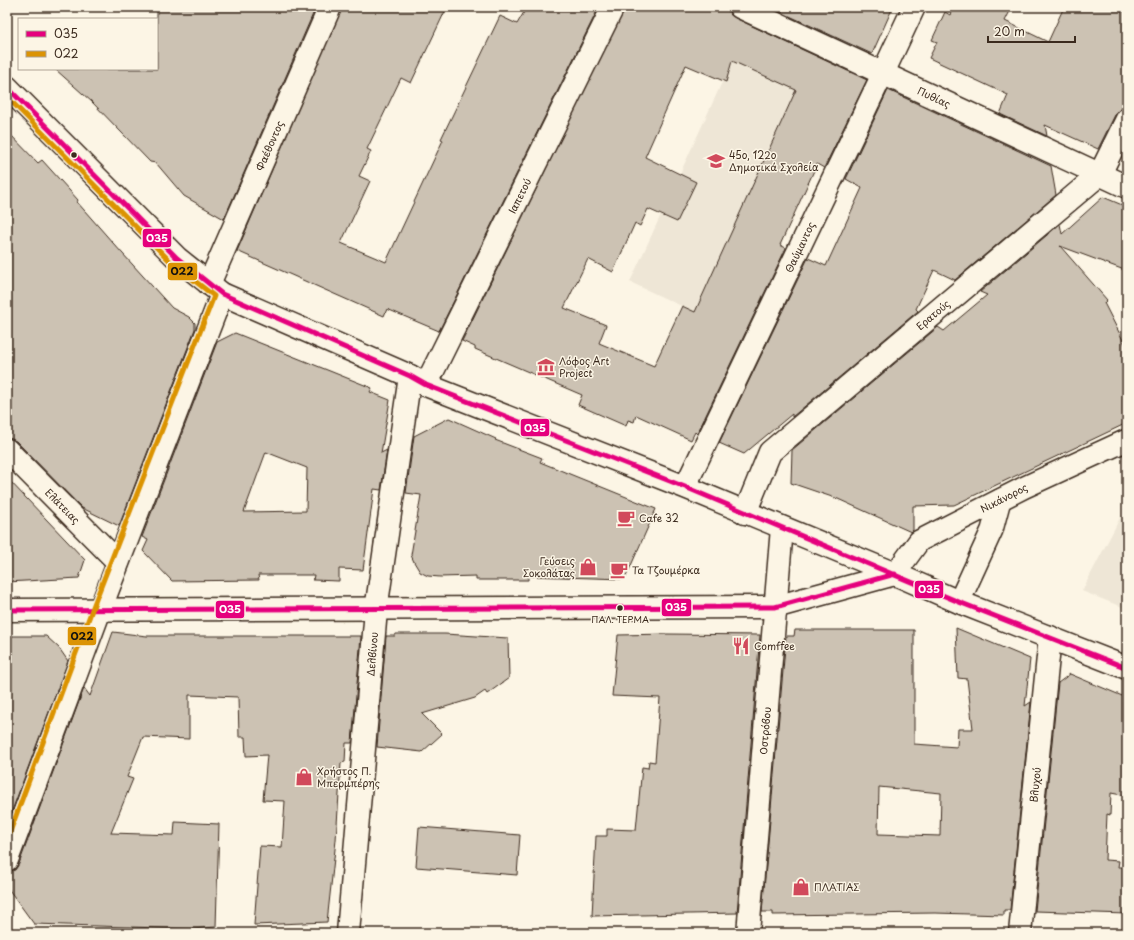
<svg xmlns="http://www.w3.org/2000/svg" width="1134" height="940" viewBox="0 0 1134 940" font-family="'Playpen Sans',sans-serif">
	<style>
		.built { fill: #eee6d6 }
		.building { fill: #ccc2b3; stroke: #3b2a1e; fill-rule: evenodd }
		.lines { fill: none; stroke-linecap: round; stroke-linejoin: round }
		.pedestrian-casing { stroke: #3b2a1e; stroke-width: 24 }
		.minor-casing { stroke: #3b2a1e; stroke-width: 25 }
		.tertiary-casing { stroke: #3b2a1e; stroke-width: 25 }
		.pedestrian { stroke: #fcf5e5; stroke-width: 21 }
		.minor { stroke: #fcf5e5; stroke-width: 22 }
		.tertiary { stroke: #fcf5e5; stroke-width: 22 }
		.bus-1-casing { stroke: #fcf5e5; stroke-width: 8 }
		.bus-2-casing { stroke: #fcf5e5; stroke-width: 8 }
		.bus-1 { stroke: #e5007d; stroke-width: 5 }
		.bus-2 { stroke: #db9304; stroke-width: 5 }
		.bus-dot { fill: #3b2a1e; stroke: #fcf5e5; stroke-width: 1.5 }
		.labels { text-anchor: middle; stroke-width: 3; stroke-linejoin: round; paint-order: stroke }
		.bus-label { font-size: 9px; fill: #3b2a1e; stroke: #fcf5e5 }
		.street-label { font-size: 10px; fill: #3b2a1e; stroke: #fcf5e5 }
		.poi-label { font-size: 10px; fill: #3b2a1e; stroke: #fcf5e5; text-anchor: start }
		.line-badge { stroke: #fcf5e5; stroke-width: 1.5 }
		.badge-label { font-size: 11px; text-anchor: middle; font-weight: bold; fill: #fff }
		.pale-badge-label { font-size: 11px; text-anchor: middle; font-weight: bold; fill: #111 }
	</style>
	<rect width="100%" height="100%" fill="#fcf5e5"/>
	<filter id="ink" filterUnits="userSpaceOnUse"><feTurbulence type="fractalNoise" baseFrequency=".025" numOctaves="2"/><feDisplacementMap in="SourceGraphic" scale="8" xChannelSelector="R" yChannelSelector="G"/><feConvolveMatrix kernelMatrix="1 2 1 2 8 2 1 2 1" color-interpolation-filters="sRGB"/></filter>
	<g filter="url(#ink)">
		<path class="built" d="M 748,26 L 857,76 L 739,333 L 630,282 Z
			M 1121,516 L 1127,516 L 1127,609 L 1082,591 Z"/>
		<path class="building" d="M 157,7 L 316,7 L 224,219 L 184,196 L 156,163 L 150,162 L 92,102 L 55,69 L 157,69 Z
			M 342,7 L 447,7 L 411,83 L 401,78 L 367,149 L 371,151 L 359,176 L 370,181 L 341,243 L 386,262 L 443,140 L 441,139 L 500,16 L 517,24 L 527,7 L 599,7 L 439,331 L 387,309 L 384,316 L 237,251 Z
			M 625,7 L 728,7 L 730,14 L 735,18 L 867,80 L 824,168 L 817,164 L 780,245 L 786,248 L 697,434 L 695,432 L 691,440 L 636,415 L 634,422 L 628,420 L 626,426 L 578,405 L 582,395 L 475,349 L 475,347 L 462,341 ZM 732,61 L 796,90 L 695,312 L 682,306 L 654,366 L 599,343 L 606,325 L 564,308 L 588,259 L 613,272 L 635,223 L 640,226 L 648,209 L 677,222 L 696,182 L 645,157 L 686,65 L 726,82 Z
			M 770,7 L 893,7 L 872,54 Z
			M 953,7 L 1012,7 L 1005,21 L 1048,42 L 1064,7 L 1127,7 L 1127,100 L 1124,107 L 1116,113 L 1098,149 L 1045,125 L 1047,136 L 1000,114 L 1008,95 L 929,58 L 937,42 L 932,40 L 945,12 L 950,15 Z
			M 888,90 L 1051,166 L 1056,195 L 955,280 L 934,270 L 916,309 L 918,311 L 792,417 L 792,414 L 744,454 L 719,443 L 808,258 L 826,266 L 862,188 L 846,179 Z
			M 7,131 L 38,163 L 42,160 L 78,200 L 77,202 L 113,243 L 172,308 L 189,317 L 195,323 L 195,329 L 119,526 L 82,508 L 16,441 L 7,438 Z
			M 1103,197 L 1127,207 L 1127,271 L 1060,246 L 1107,300 L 1104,303 L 1127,348 L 1127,423 L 954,505 L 913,506 L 913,530 L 911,532 L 838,499 L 791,483 L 792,450 L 938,327 L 944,331 L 987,295 L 980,292 L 1060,224 L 1062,234 Z
			M 235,333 L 372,388 L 370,392 L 390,400 L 381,453 L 387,450 L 381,490 L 374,489 L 363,570 L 339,569 L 339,581 L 313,580 L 314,575 L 258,575 L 259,580 L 172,581 L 143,551 L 148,540 L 142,537 L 217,342 ZM 266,452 L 307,468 L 306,511 L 244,512 Z
			M 449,418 L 496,439 L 495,440 L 542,458 L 540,462 L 656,509 L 625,579 L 528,576 L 528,580 L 476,580 L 476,576 L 440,577 L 428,576 L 420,572 L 414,562 L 411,555 L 421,495 L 406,493 L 414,436 Z
			M 7,478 L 85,560 L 79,578 L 7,582 Z
			M 956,628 L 1030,659 L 1025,706 L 1031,702 L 1010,910 L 1004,910 L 1004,915 L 935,913 L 773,915 L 773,912 L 762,912 L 786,636 L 794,636 L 795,630 L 914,630 L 914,744 L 957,747 L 958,729 L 973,729 L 967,679 L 958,678 ZM 879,787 L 941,793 L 940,836 L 878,834 Z
			M 113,632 L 147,636 L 361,636 L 352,743 L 346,743 L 345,762 L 341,763 L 336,840 L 327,922 L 254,925 L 260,846 L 282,847 L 285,801 L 263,800 L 267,755 L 246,756 L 245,737 L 239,737 L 238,697 L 189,695 L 189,739 L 143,737 L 127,777 L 133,779 L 111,833 L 174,835 L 175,822 L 219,824 L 216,927 L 192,929 L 34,924 L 7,887 L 7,872 L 15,870 L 19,864 L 84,688 L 90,696 Z
			M 396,634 L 445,634 L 508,638 L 509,678 L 487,694 L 485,691 L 475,698 L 422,714 L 442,734 L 422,752 L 377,747 L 386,636 L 395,636 Z
			M 668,634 L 760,635 L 737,913 L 592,916 L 596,836 L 607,836 L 607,829 L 636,830 L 642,767 L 648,768 L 649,761 L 655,762 L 660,698 L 612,696 L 618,635 Z
			M 7,636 L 46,636 L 59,648 L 68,661 L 7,824 Z
			M 1070,674 L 1127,698 L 1127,796 L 1111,793 L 1110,815 L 1107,814 L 1105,860 L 1119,861 L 1118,867 L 1127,867 L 1127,914 L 1035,911 L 1058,683 Z
			M 419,827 L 520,835 L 517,875 L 416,867 Z"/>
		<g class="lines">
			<g class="pedestrian-casing">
				<g id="pedestrian">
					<path id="s1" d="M 685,487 L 883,73"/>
					<path id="s2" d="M 895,574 L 919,541 L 1025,487 L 1127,440"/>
					<path d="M 959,602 L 992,530 L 1000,500"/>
				</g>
			</g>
			<g class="minor-casing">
				<g id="minor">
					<path id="s3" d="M 740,7 L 1127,187"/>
					<path d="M 883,73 L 914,7"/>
					<path id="s4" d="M 209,284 L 330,7"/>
					<path id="s5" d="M 426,385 L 613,7"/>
					<path id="s6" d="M 7,450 L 118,562"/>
					<path id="s7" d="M 745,513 L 770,452 L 1100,174 L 1127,119"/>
					<path d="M 7,610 L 775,607 L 895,574"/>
					<path d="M 7,860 L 100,610 L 222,294"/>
					<path id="s8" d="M 348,933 L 376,610 L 410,376"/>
					<path id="s9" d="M 748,933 L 782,528"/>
					<path id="s10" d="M 1020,933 L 1050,637"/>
				</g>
			</g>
			<g class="tertiary-casing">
				<path id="tertiary" d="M 7,87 L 177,258 L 222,294 L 410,376 L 426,385 L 685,487 L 895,574 L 959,602 L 1127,668"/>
			</g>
			<use href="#pedestrian" class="pedestrian"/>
			<use href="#minor" class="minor"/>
			<use href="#tertiary" class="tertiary"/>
			<g class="bus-1-casing">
				<path id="bus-1" d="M 7,87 L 177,258 L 222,294 L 410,376 L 426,385 L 685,487 L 959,602 L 1127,668
					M 7,610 L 775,607 L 895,574"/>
			</g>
			<g class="bus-2-casing">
				<path id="bus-2" d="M 7,97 L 172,263 L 214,296 L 93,607 L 7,840"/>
			</g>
			<use href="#bus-1" class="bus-1"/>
			<use href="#bus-2" class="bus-2"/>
		</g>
	</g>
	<defs>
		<g id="school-bare" transform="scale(1.38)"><path d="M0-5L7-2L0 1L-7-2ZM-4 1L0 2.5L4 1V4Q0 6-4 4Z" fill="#d1495b" stroke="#fcf5e5" stroke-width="2.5" paint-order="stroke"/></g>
		<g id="museum-bare" transform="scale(1.38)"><path d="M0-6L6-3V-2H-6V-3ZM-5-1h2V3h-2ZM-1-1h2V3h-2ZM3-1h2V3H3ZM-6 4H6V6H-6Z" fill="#d1495b" stroke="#fcf5e5" stroke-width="2.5" paint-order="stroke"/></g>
		<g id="cafe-bare" transform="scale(1.38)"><path d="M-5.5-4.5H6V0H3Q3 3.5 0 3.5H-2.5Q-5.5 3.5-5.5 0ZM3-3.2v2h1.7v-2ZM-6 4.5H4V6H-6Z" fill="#d1495b" stroke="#fcf5e5" stroke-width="2.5" paint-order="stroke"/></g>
		<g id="shop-bare" transform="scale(1.38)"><path d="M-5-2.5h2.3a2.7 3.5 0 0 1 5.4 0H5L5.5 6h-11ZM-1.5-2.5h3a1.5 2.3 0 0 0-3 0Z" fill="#d1495b" stroke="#fcf5e5" stroke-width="2.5" paint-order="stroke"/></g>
		<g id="restaurant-bare" transform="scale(1.38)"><path d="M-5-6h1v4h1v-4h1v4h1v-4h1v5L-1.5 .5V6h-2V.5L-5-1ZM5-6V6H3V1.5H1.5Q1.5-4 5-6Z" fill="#d1495b" stroke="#fcf5e5" stroke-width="2.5" paint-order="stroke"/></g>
	</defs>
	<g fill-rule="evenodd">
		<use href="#school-bare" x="716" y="161"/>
		<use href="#museum-bare" x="546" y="367"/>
		<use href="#cafe-bare" x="626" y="518"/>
		<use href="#shop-bare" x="588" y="567"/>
		<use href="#cafe-bare" x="619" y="570"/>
		<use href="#restaurant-bare" x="741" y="646"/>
		<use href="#shop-bare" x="304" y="777"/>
		<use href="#shop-bare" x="801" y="887"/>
	</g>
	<g class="bus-dot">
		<circle cx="74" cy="155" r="3.5"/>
		<circle cx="620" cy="608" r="3.5"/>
	</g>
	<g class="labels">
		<g class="bus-label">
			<text x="620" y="623">ΠΑΛ. ΤΕΡΜΑ</text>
		</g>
		<g class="street-label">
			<text dy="4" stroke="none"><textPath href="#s3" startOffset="214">Πυθίας</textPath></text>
			<text dy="4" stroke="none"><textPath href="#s4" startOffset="151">Φαέθοντος</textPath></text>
			<text dy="4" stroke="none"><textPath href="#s5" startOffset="211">Ιαπετού</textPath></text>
			<text dy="4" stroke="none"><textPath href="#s1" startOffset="266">Θαύμαντος</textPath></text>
			<text dy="4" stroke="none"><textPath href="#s7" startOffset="279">Ερατούς</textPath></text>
			<text dy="4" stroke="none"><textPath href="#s2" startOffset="136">Νικάνορος</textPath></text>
			<text dy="4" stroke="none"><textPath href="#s6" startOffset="79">Ελάτειας</textPath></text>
			<text dy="4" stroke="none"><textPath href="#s8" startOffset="280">Δελβίνου</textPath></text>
			<text dy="4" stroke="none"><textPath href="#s9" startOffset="203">Οστρόβου</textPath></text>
			<text dy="4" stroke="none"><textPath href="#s10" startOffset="149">Βλυχού</textPath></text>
		</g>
		<g class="poi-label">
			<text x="729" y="159">45ο, 122ο<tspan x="729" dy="12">Δημοτικά Σχολεία</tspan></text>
			<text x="559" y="365">Λόφος Art<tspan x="559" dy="12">Project</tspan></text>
			<text x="639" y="522">Cafe 32</text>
			<text x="575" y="565" text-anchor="end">Γεύσεις<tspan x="575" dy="12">Σοκολάτας</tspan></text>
			<text x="632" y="574">Τα Τζουμέρκα</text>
			<text x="754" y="650">Comffee</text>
			<text x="317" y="775">Χρήστος Π.<tspan x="317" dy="12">Μπερμπέρης</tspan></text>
			<text x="814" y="891">ΠΛΑΤΙΑΣ</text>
		</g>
	</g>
	<g class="line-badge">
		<rect x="142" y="228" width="30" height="20" rx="4" fill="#e5007d"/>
		<rect x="167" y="262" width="31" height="19" rx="4" fill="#db9304"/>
		<rect x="520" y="418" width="30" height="19" rx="4" fill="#e5007d"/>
		<rect x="914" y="580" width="30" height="19" rx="4" fill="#e5007d"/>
		<rect x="661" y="598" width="31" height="19" rx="4" fill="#e5007d"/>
		<rect x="215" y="600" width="30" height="19" rx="4" fill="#e5007d"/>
		<rect x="67" y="626" width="30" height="20" rx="4" fill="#db9304"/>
	</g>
	<g class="badge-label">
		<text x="157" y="242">035</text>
		<text x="535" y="432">035</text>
		<text x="929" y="593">035</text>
		<text x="676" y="611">035</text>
		<text x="230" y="613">035</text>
	</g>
	<g class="pale-badge-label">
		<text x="182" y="275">022</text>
		<text x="82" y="640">022</text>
	</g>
	<rect width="1134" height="940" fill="none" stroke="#fcf5e5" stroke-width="24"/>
	<rect x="12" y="12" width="1110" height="916" fill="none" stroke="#3b2a1e" stroke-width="1.5" filter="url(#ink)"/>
	<rect x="18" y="18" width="140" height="52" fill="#fcf5e5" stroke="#afa495"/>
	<rect x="26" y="31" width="20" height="6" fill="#e5007d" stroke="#afa495"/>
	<text x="54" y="38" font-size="12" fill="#3b2a1e">035</text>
	<rect x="26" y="51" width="20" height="6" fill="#db9304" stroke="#afa495"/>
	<text x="54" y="58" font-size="12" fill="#3b2a1e">022</text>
	<path d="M988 36v6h87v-6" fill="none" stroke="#3b2a1e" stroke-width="2"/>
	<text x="994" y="36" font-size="12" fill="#3b2a1e" stroke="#fcf5e5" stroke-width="3" paint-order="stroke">20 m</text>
</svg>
